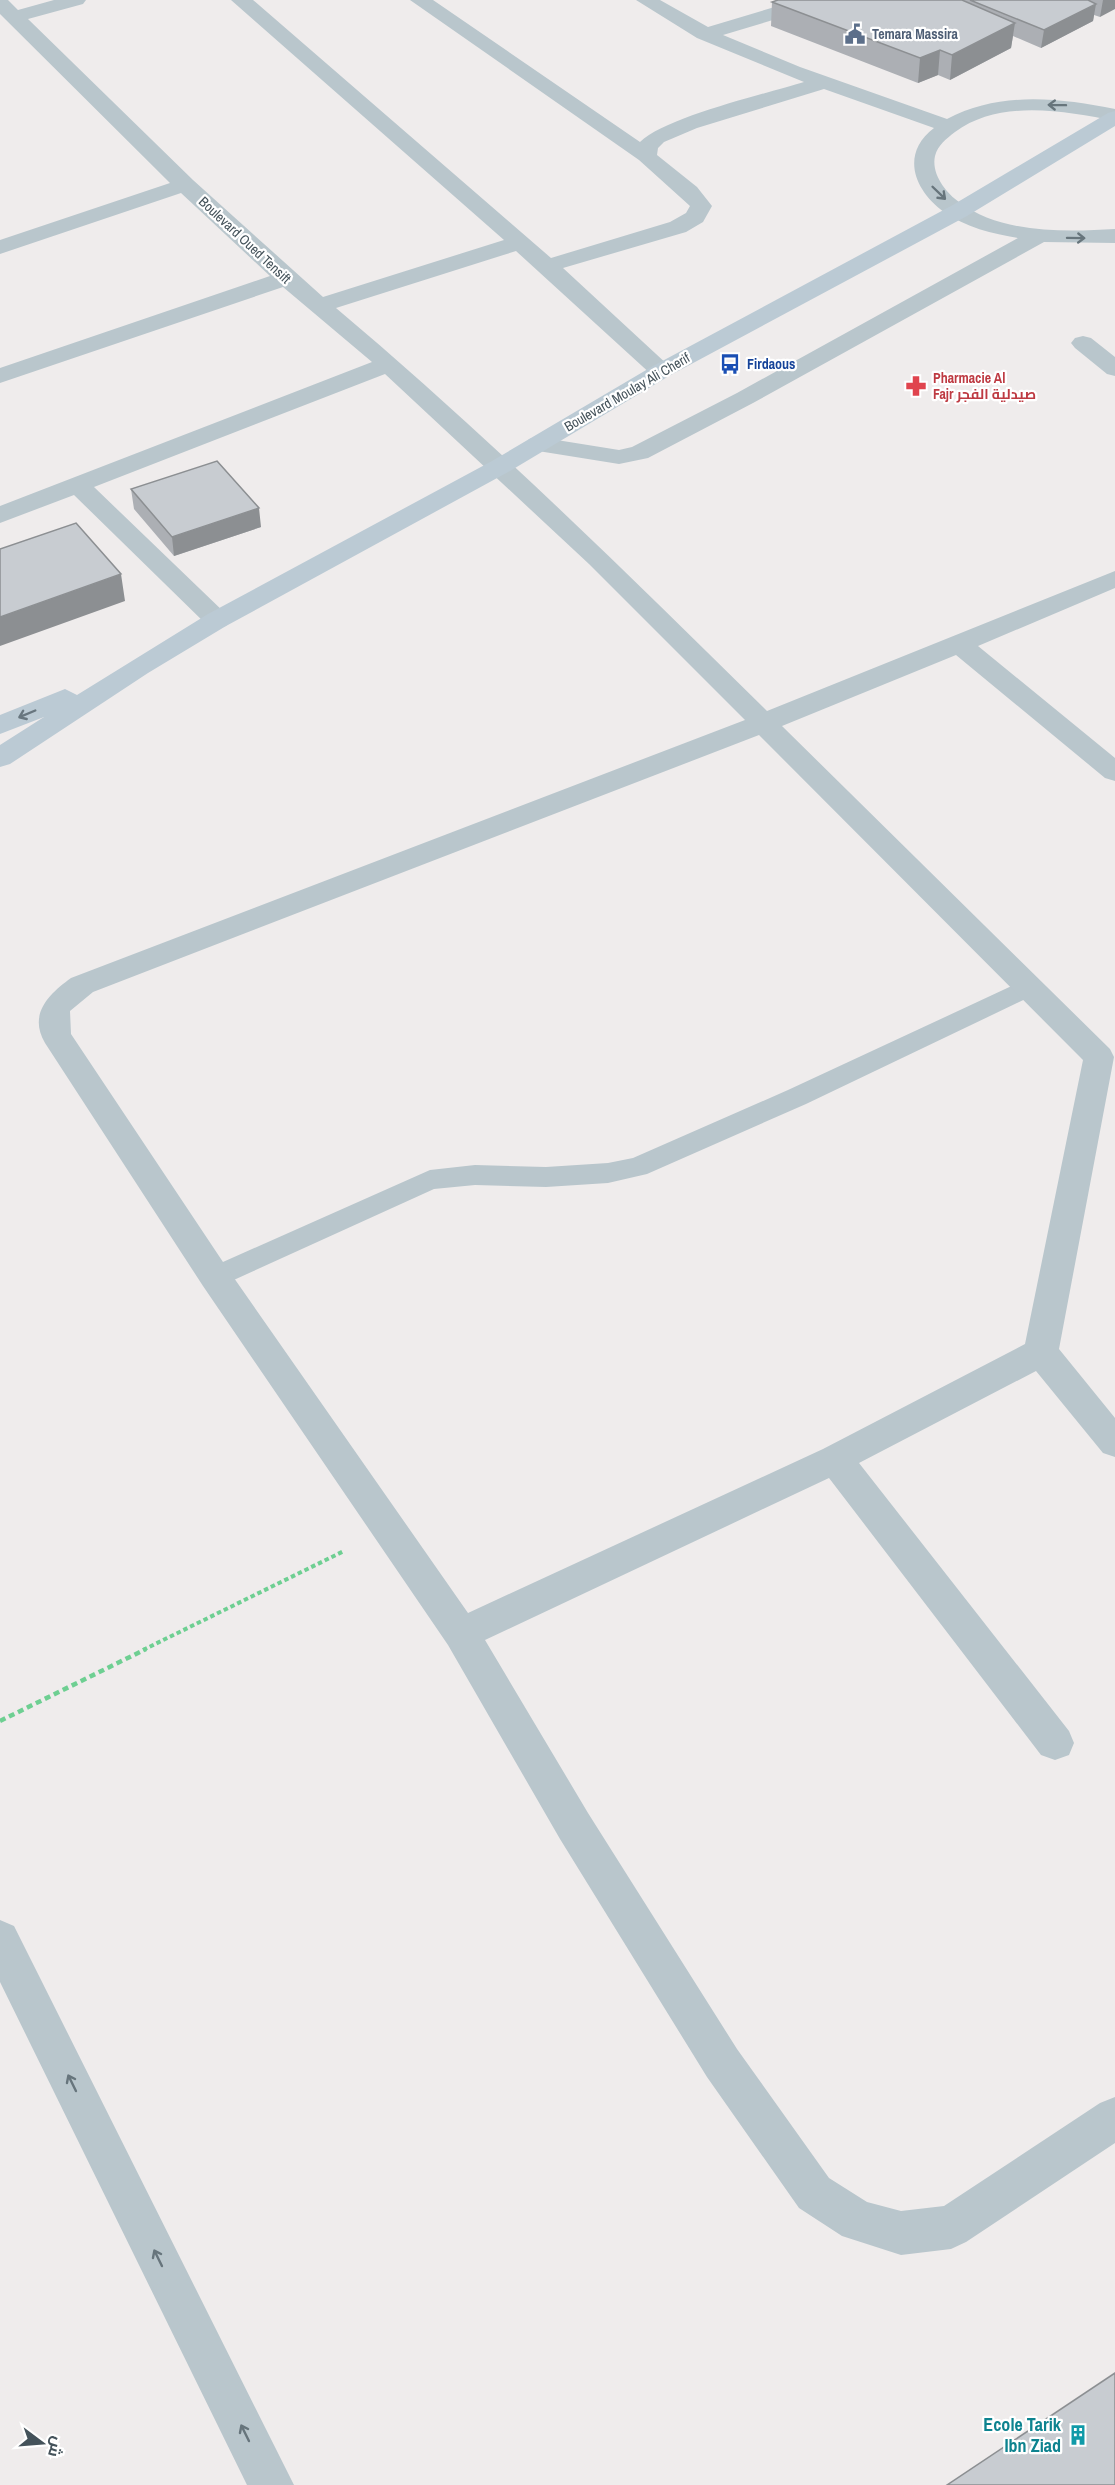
<svg xmlns="http://www.w3.org/2000/svg" width="1115" height="2485" viewBox="0 0 1115 2485" font-family="'Archivo Narrow',Cairo,sans-serif">
	<style>
		.lines { fill: none; stroke-linecap: round; stroke-linejoin: round }
		.path-far1 { stroke: #6ecf92; stroke-width: 4; stroke-dasharray: 4.5 3; stroke-linecap: butt }
		.path { stroke: #6ecf92; stroke-width: 4.5; stroke-dasharray: 6 4; stroke-linecap: butt }
		.lane { fill: #b9c6cc; fill-rule: evenodd }
		.street { fill: #b9c6cc; fill-rule: evenodd }
		.secondary { fill: #bbcad4; fill-rule: evenodd }
		.wall { fill: #acafb4 }
		.shaded-wall { fill: #8c8f92 }
		.building { fill: #c8ccd1; stroke: #8c8f92; stroke-width: 1.5 }
		.oneway { stroke: #67757c }
		.oneway2 { stroke: #68767f }
		.labels { text-anchor: middle; stroke-width: 4.5; stroke-linejoin: round; paint-order: stroke }
		.far-service-label { font-size: 14px; font-weight: bold; fill: #4e5e75; stroke: #fff; text-anchor: start }
		.far-street-label { font-size: 14px; fill: #44525a; stroke: #fff }
		.far-transit-label { font-size: 14px; font-weight: bold; fill: #164399; stroke: #fff; text-anchor: start }
		.far-health-label { font-size: 14px; font-weight: bold; fill: #be3a42; stroke: #fff; text-anchor: start }
		.near-culture-label { font-size: 18px; font-weight: bold; fill: #0d838f; stroke: #fff; text-anchor: end }
	</style>
	<rect width="100%" height="100%" fill="#efecec"/>
	<g class="lines">
		<path class="path-far1" d="M 143,1650 L 344,1551"/>
		<path class="path" d="M 0,1721 L 146,1649"/>
		<path class="lane" d="M 1029,978 L 1038,981 L 1041,987 L 1038,993 L 806,1104 L 647,1174 L 608,1183 L 546,1187 L 475,1185 L 434,1189 L 225,1284 L 215,1288 L 205,1284 L 201,1277 L 205,1270 L 430,1170 L 475,1165 L 546,1167 L 608,1163 L 633,1158 L 788,1090 Z"/>
		<path class="street" d="M 0,0 L 8,0 L 18,10 L 54,0 L 86,0 L 83,4 L 28,19 L 193,180 L 323,297 L 504,240 L 231,0 L 253,0 L 551,258 L 670,222 L 686,213 L 690,206 L 639,160 L 410,0 L 433,0 L 640,142 C 666,117 765,94 804,82 L 697,38 L 636,0 L 660,0 L 708,27 L 798,0 L 829,0 L 826,4 L 723,35 L 800,67 L 947,119 C 1000,91 1059,98 1115,109 L 1115,121 C 1064,111 1000,99 955,132 C 946,139 938,145 935,156 C 931,174 946,193 959,202 C 1001,234 1066,232 1115,229 L 1115,243 L 1044,242 L 753,403 L 648,458 L 619,464 L 538,451 L 529,449 L 526,444 L 529,439 L 538,437 L 619,450 L 632,447 L 737,393 L 1018,238 C 993,234 965,227 944,212 C 914,190 900,154 934,128 L 824,89 L 697,128 L 664,142 L 658,148 L 657,155 L 697,187 L 712,206 L 703,222 L 686,232 L 563,268 L 669,366 L 673,371 L 669,376 L 653,376 L 516,251 L 336,308 C 487,435 627,573 767,711 L 1115,571 L 1115,588 L 978,646 L 1115,758 L 1115,781 L 1105,778 L 956,655 L 782,726 L 1110,1049 L 1114,1057 L 1059,1349 L 1115,1418 L 1115,1457 L 1103,1453 L 1036,1371 L 859,1463 L 1069,1731 L 1074,1743 L 1069,1755 L 1055,1760 L 1041,1755 L 829,1478 L 485,1640 L 588,1813 L 737,2049 L 829,2178 L 867,2202 L 901,2211 L 944,2206 L 1100,2103 L 1115,2097 L 1115,2143 L 966,2242 L 951,2249 L 901,2255 L 842,2236 L 799,2208 L 707,2077 L 560,1839 L 448,1645 L 203,1286 L 45,1043 C 28,1014 49,994 71,978 L 745,720 L 589,564 L 385,374 L 94,487 L 226,614 L 230,620 L 226,626 L 217,628 L 208,626 L 74,495 L 0,523 L 0,506 L 372,362 L 283,287 L 0,383 L 0,368 L 270,276 L 181,193 L 0,254 L 0,240 L 170,183 L 0,14 ZM 759,735 L 1083,1060 L 1025,1344 L 823,1449 L 468,1613 L 227,1268 L 71,1034 L 70,1011 L 93,992 Z
			M 1083,336 L 1091,338 L 1115,357 L 1115,376 L 1107,374 L 1075,348 L 1071,343 L 1075,338 Z
			M 0,1920 L 14,1926 L 294,2485 L 247,2485 L 0,1982 Z"/>
		<path class="secondary" d="M 1115,111 L 1115,126 L 967,216 L 669,376 L 510,471 L 226,626 L 148,673 L 10,764 L 0,767 L 0,745 L 44,717 L 0,734 L 0,715 L 65,689 L 77,695 L 208,614 L 492,461 L 653,366 L 951,206 L 1108,113 Z"/>
	</g>
	<path class="wall" d="M 778,0 L 1115,0 L 1100,17 L 1094,15 L 1093,21 L 1041,48 L 1013,36 L 1011,48 L 950,80 L 938,75 L 918,83 L 771,26 L 772,2 Z
		M 131,489 L 261,527 L 174,556 L 134,509 Z"/>
	<path class="shaded-wall" d="M 1103,0 L 1115,0 L 1115,9 L 1100,17 Z
		M 1096,4 L 1093,21 L 1041,48 L 1044,30 Z
		M 1015,23 L 1011,48 L 950,80 L 952,55 Z
		M 940,50 L 938,75 L 918,83 L 920,58 Z
		M 259,508 L 261,527 L 174,556 L 172,537 Z
		M 121,574 L 125,601 L 0,646 L 0,617 Z"/>
	<path class="building" d="M 778,0 L 962,0 L 1015,23 L 952,55 L 940,50 L 920,58 L 772,2 Z
		M 970,0 L 1088,0 L 1096,4 L 1044,30 Z
		M 217,461 L 259,508 L 172,537 L 131,489 Z
		M 76,523 L 121,574 L 0,617 L 0,549 Z
		M 1115,2373 L 1115,2485 L 947,2485 Z"/>
	<defs><path id="oneway-shaft" d="M-6 0H5M1.5-3L5.5 0L1.5 3" fill="none" stroke-width="1.6" stroke-linecap="round" stroke-linejoin="round" transform="scale(1.5)"/></defs>
	<g class="oneway">
		<use href="#oneway-shaft" transform="translate(1057 105) rotate(-179)"/>
		<use href="#oneway-shaft" transform="translate(939 193) rotate(44)"/>
		<use href="#oneway-shaft" transform="translate(1076 238) rotate(1)"/>
		<use href="#oneway-shaft" transform="translate(72 2083) rotate(-116)"/>
		<use href="#oneway-shaft" transform="translate(158 2258) rotate(-116)"/>
		<use href="#oneway-shaft" transform="translate(245 2433) rotate(-116)"/>
	</g>
	<use class="oneway2" href="#oneway-shaft" transform="translate(27 714) rotate(157)"/>
	<defs>
		<g id="civic-bare" transform="scale(1.62)"><path d="M-.6-6.5H3V-4.5H.6V-3L4-1V1h2V6H-6V1h2V-1L-.6-3ZM-1.2 2.5V6h2.4V2.5Z" fill="#5c6f8a" stroke="#fff" stroke-width="2.5" paint-order="stroke"/></g>
		<g id="bus-bare" transform="scale(1.62)"><path d="M-5-6H5V4H4V6H2V4H-2V6H-4V4H-5ZM-3.5-4V0h7V-4ZM-3.5 1.2v1.5H-2V1.2ZM2 1.2v1.5H3.5V1.2Z" fill="#1a4fb4" stroke="#fff" stroke-width="2.5" paint-order="stroke"/></g>
		<g id="pharmacy-bare" transform="scale(1.62)"><path d="M-2-6h4v4h4v4h-4v4h-4v-4h-4v-4h4Z" fill="#e0444e" stroke="#fff" stroke-width="2.5" paint-order="stroke"/></g>
		<g id="building-bare" transform="scale(1.62)"><path d="M-4-6H4V6H1V3H-1V6H-4ZM-2.5-4.3h1.7v1.8h-1.7ZM.8-4.3h1.7v1.8H.8ZM-2.5-1h1.7V.8h-1.7ZM.8-1h1.7V.8H.8Z" fill="#0f9aa8" stroke="#fff" stroke-width="2.5" paint-order="stroke"/></g>
	</defs>
	<g fill-rule="evenodd">
		<use href="#civic-bare" x="855" y="34"/>
		<use href="#bus-bare" x="730" y="364"/>
		<use href="#pharmacy-bare" x="916" y="386"/>
		<use href="#building-bare" x="1078" y="2435"/>
	</g>
	<g class="labels">
		<g class="far-service-label">
			<text x="872" y="39">Temara Massira</text>
		</g>
		<g class="far-street-label">
			<text transform="translate(245 240) rotate(43)" y="5">Boulevard Oued Tensift</text>
			<text transform="translate(627 392) rotate(-30)" y="5">Boulevard Moulay Ali Cherif</text>
		</g>
		<g class="far-transit-label">
			<text x="747" y="369">Firdaous</text>
		</g>
		<g class="far-health-label">
			<text x="933" y="383">Pharmacie Al<tspan x="933" dy="16">Fajr صيدلية الفجر</tspan></text>
		</g>
		<g class="near-culture-label">
			<text x="1061" y="2431">Ecole Tarik<tspan x="1061" dy="21">Ibn Ziad</tspan></text>
		</g>
	</g>
	<g transform="translate(42 2443) rotate(106)" stroke="#ffffff" stroke-width="4.5" paint-order="stroke">
	<path d="M0-4.5L10 22L0 15L-10 22Z" fill="#44525a"/>
	<text y="-9" font-size="16" font-weight="bold" text-anchor="middle" fill="#44525a">ش</text>
	</g>
</svg>
